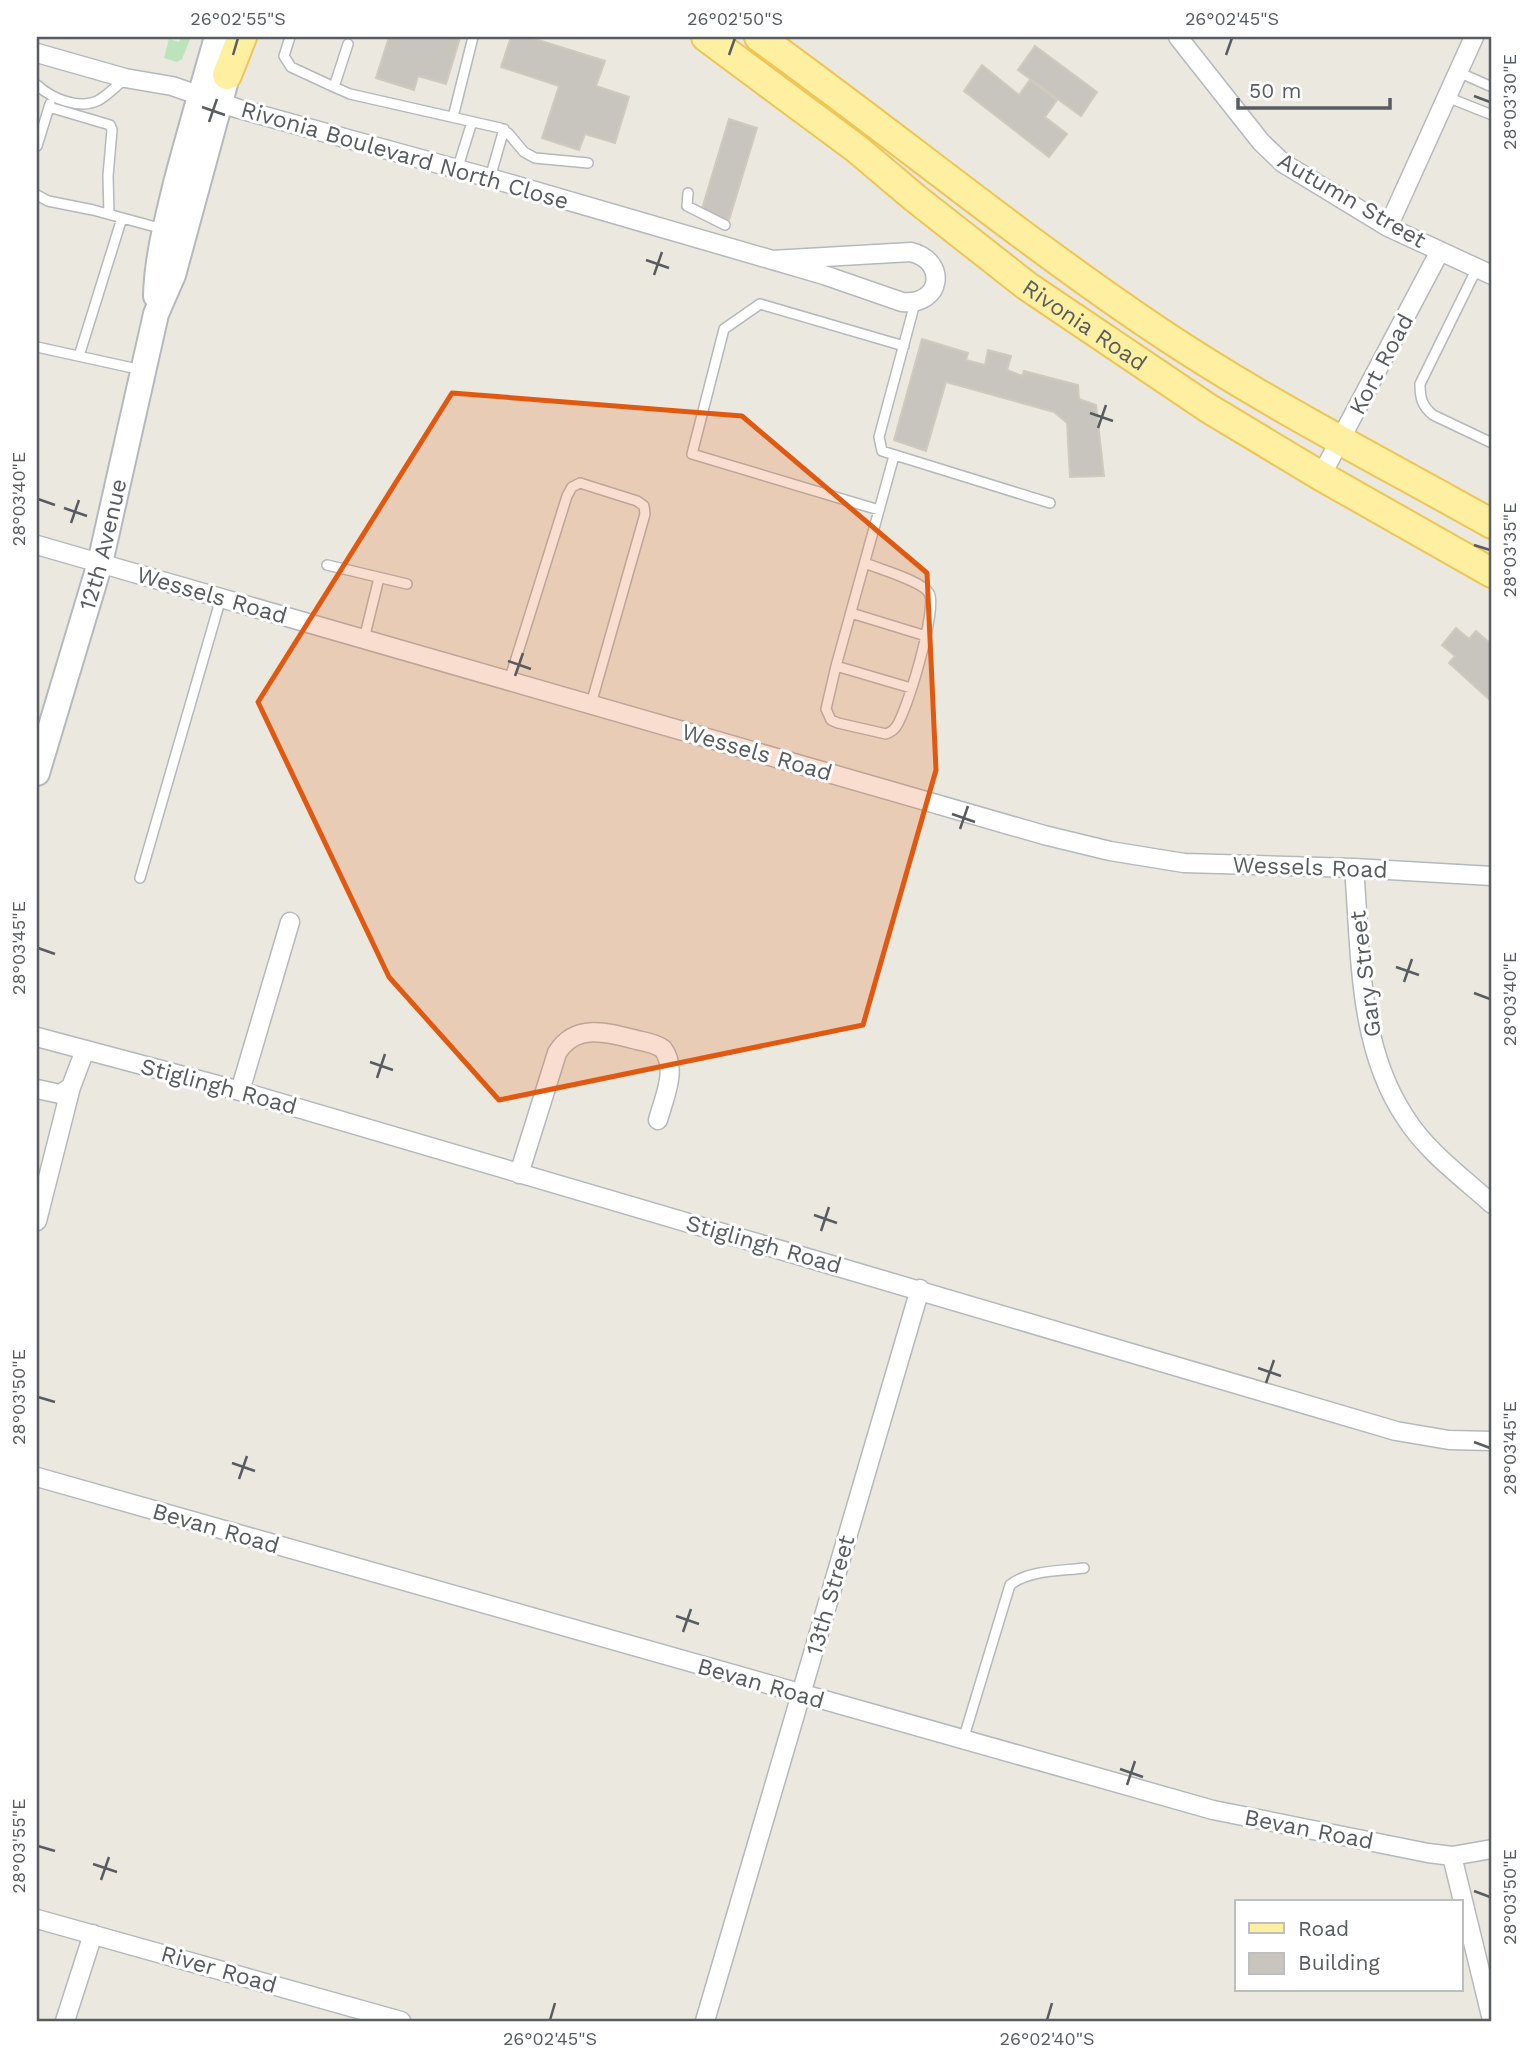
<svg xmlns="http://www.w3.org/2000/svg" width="1529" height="2058" viewBox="0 0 1529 2058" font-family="'Work Sans',sans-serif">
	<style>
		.green { fill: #bbe4bb }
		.building { fill: #c8c5be; stroke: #d0cabe; stroke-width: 2 }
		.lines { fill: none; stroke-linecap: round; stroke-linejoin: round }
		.lane-casing { stroke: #b5b8bc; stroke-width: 12 }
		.street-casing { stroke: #b5b8bc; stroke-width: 21 }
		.secondary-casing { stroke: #b5b9be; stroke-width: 28 }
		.primary-casing { stroke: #f0c453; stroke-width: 32 }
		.lane { stroke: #fff; stroke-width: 9 }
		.street { stroke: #fff; stroke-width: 18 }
		.secondary { stroke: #fff; stroke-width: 24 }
		.primary { stroke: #ffefa1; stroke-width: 28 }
		.marked { fill: #e15910; fill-opacity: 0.2; stroke: #e15910; stroke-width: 5; stroke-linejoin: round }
		.ticks { fill: none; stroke: #585c60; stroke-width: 2.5 }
		.labels { text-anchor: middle; stroke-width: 6; stroke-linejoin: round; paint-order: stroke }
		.street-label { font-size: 23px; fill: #585c60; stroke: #fff }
		.neatline { fill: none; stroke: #585c60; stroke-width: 2.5 }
		.ticks-label { font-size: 18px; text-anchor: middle; fill: #585c60 }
	</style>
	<rect width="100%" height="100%" fill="#ebe9df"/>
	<path class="green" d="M 181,37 L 191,37 L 182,59 L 177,62 L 164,58 L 169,39 L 179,42 Z"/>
	<path class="building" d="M 389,37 L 460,38 L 446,84 L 418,76 L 414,90 L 376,78 Z
		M 511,37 L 529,37 L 605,61 L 596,86 L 629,97 L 615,143 L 585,134 L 579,150 L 542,138 L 559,86 L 501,67 Z
		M 1035,46 L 1097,92 L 1081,116 L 1018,70 Z
		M 982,65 L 1019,95 L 1030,80 L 1057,100 L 1045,117 L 1067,134 L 1049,157 L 964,91 Z
		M 729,119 L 757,128 L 729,220 L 701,212 Z
		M 922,339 L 968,353 L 966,360 L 985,365 L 988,350 L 1011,356 L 1007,370 L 1022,376 L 1024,371 L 1078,385 L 1079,399 L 1096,405 L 1104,476 L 1070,477 L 1067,423 L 1054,412 L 946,382 L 926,451 L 894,440 Z
		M 1456,628 L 1469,639 L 1476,631 L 1492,645 L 1492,702 L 1449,663 L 1455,656 L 1442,645 Z"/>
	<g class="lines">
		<g class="lane-casing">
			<path id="lane" d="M 290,37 L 284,56 L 291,67 L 334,87
				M 348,44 L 334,87 L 350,94 L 500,128 L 508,133 L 524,152 L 535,158 L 588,163
				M 1458,72 L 1492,87
				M 37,85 C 52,99 80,110 99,100 C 109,94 117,86 125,78
				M 1447,97 L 1492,115
				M 49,107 L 110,125 L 112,130 L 108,176 L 109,214
				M 453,117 L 473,37
				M 37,146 L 50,104
				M 457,170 L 472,122
				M 490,178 L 504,129
				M 688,193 L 687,206 L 725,225
				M 37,195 L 48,201 L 93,210 L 163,229
				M 1477,268 L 1420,384 C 1420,398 1422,406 1433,415 L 1492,443
				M 915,303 L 879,437 L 882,451 L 1050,503
				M 37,347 L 142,370
				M 79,356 L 122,218
				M 879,510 L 692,454 L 724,329 L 760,304 L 904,346
				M 865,563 C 879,569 922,581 929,593 C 938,607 907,714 895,728 C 892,732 890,732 886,734 L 838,723 L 831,720 L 826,709 L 836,666 L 894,456
				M 327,565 L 407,584
				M 851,613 L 926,636
				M 364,639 L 379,578
				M 836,666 L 911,688
				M 509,681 L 567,496 L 572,487 L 580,483 L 637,501 L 644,506 L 645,514 L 591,704
				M 140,878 L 221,598
				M 963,1740 L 1010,1585 C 1028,1570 1061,1571 1084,1568"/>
		</g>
		<g class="street-casing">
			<path id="street" d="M 1178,37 L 1261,142 L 1283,163 L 1388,227 L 1492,275
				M 37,53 L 125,78 L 172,86 L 239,109 L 490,178 L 824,275 L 902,302 C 942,306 948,261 911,252 L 772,260
				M 1388,227 L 1474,37
				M 1321,476 L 1440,251
				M 37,545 L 1044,835 L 1110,851 L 1184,863 L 1354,868 L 1492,876
				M 1354,868 C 1361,951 1357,1045 1405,1117 C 1427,1152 1462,1177 1492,1204
				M 37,1037 L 240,1091 L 1396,1431 L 1449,1440 L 1492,1441
				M 37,1089 L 60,1094 L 71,1087 L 85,1050
				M 240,1091 L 290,922
				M 519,1174 L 557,1053 C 575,1023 607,1032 637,1040 C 646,1042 655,1043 663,1049 C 678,1069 664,1098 658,1120
				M 37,1221 L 71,1087
				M 37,1477 L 1213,1810 L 1428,1853 L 1452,1856 L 1492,1849
				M 1452,1856 L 1492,2020
				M 37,1919 L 401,2021
				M 65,2021 L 93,1934
				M 705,2021 L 920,1289"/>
		</g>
		<g class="secondary-casing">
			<g id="secondary">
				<path d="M 156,296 C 157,257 167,221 176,183 C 189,134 203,86 217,37"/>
				<path id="s1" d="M 37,773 L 100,563 L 156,314 L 173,275 L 232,58"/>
			</g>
		</g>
		<g class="primary-casing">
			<g id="primary">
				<path id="s2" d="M 706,37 L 857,149 L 915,198 L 1027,286 L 1208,408 L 1321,476 L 1492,573"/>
				<path d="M 759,37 C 891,132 1017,236 1152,327 C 1260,400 1378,460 1492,524"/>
				<path d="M 227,75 L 242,37"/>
			</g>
		</g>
		<use href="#lane" class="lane"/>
		<use href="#street" class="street"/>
		<use href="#secondary" class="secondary"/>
		<use href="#primary" class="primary"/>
	</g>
	<path class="marked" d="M 452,393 L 742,416 L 927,573 L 936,770 L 863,1025 L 499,1100 L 389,977 L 258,702 Z"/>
	<path class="ticks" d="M 233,55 L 238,38M 729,55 L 735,38M 1226,55 L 1232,38M 1474,96 L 1490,102M 202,107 L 225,115M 209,122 L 217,99M 646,260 L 669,268M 654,275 L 662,252M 1090,413 L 1113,421M 1098,428 L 1106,405M 38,499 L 55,505M 64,508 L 87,516M 71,523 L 79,500M 1474,545 L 1490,550M 508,661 L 531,669M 515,676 L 523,653M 952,814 L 975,822M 960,829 L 968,806M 38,948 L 55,954M 1396,967 L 1419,975M 1404,982 L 1412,959M 1474,993 L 1490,999M 370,1062 L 393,1070M 377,1078 L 385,1054M 814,1215 L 837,1223M 821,1231 L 829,1207M 1258,1368 L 1281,1376M 1266,1383 L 1274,1360M 38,1397 L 55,1402M 1474,1442 L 1490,1448M 232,1463 L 255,1471M 239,1479 L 247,1456M 676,1616 L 699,1624M 683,1632 L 691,1609M 1120,1769 L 1143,1777M 1127,1785 L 1135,1761M 38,1846 L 55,1851M 93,1864 L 117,1872M 101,1880 L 109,1857M 1474,1891 L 1490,1897M 550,2020 L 555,2003M 1047,2020 L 1052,2003"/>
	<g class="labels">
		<g class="street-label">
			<text transform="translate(405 155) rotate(16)" y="8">Rivonia Boulevard North Close</text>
			<text transform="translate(1352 200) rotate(30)" y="8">Autumn Street</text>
			<text dy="8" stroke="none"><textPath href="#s2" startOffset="476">Rivonia Road</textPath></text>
			<text transform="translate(1381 364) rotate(-62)" y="8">Kort Road</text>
			<text dy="8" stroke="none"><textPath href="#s1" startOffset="238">12th Avenue</textPath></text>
			<text transform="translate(212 595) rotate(16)" y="8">Wessels Road</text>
			<text transform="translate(757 752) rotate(16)" y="8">Wessels Road</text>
			<text transform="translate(1310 867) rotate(2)" y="8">Wessels Road</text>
			<text transform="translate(1365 974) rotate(-97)" y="8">Gary Street</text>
			<text transform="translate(219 1086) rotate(15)" y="8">Stiglingh Road</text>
			<text transform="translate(764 1244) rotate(16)" y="8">Stiglingh Road</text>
			<text transform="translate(216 1528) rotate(16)" y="8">Bevan Road</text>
			<text transform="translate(830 1595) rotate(-74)" y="8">13th Street</text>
			<text transform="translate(761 1683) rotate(16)" y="8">Bevan Road</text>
			<text transform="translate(1309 1829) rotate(11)" y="8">Bevan Road</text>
			<text transform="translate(219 1969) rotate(16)" y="8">River Road</text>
		</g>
	</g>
	<rect width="1529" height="2058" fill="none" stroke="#ffffff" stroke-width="77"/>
	<rect x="1235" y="1900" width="228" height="91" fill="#ffffff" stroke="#bcbebf" stroke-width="2"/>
	<rect x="1249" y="1923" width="35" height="10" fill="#ffefa1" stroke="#bcbebf" stroke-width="2"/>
	<text x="1298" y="1936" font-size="21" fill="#585c60">Road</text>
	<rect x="1249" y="1953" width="35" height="21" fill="#c8c5be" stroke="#bcbebf" stroke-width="2"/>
	<text x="1298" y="1970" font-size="21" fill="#585c60">Building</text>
	<path d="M1238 98v10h152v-10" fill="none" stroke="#585c60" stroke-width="3.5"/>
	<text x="1249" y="98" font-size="21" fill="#585c60" stroke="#ffffff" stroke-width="5" paint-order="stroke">50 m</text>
	<rect x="38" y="38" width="1452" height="1982" class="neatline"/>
	<g class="ticks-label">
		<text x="238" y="25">26°02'55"S</text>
		<text x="735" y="25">26°02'50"S</text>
		<text x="1232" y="25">26°02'45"S</text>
		<text transform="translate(1510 102) rotate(-90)" y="6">28°03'30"E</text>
		<text transform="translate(19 499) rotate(-90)" y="6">28°03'40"E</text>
		<text transform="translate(1510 550) rotate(-90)" y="6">28°03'35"E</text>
		<text transform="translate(19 948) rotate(-90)" y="6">28°03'45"E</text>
		<text transform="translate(1510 999) rotate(-90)" y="6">28°03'40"E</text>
		<text transform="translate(19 1397) rotate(-90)" y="6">28°03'50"E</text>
		<text transform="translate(1510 1448) rotate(-90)" y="6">28°03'45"E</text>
		<text transform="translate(19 1846) rotate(-90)" y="6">28°03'55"E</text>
		<text transform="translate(1510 1897) rotate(-90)" y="6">28°03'50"E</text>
		<text x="550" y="2045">26°02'45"S</text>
		<text x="1047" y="2045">26°02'40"S</text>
	</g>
</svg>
